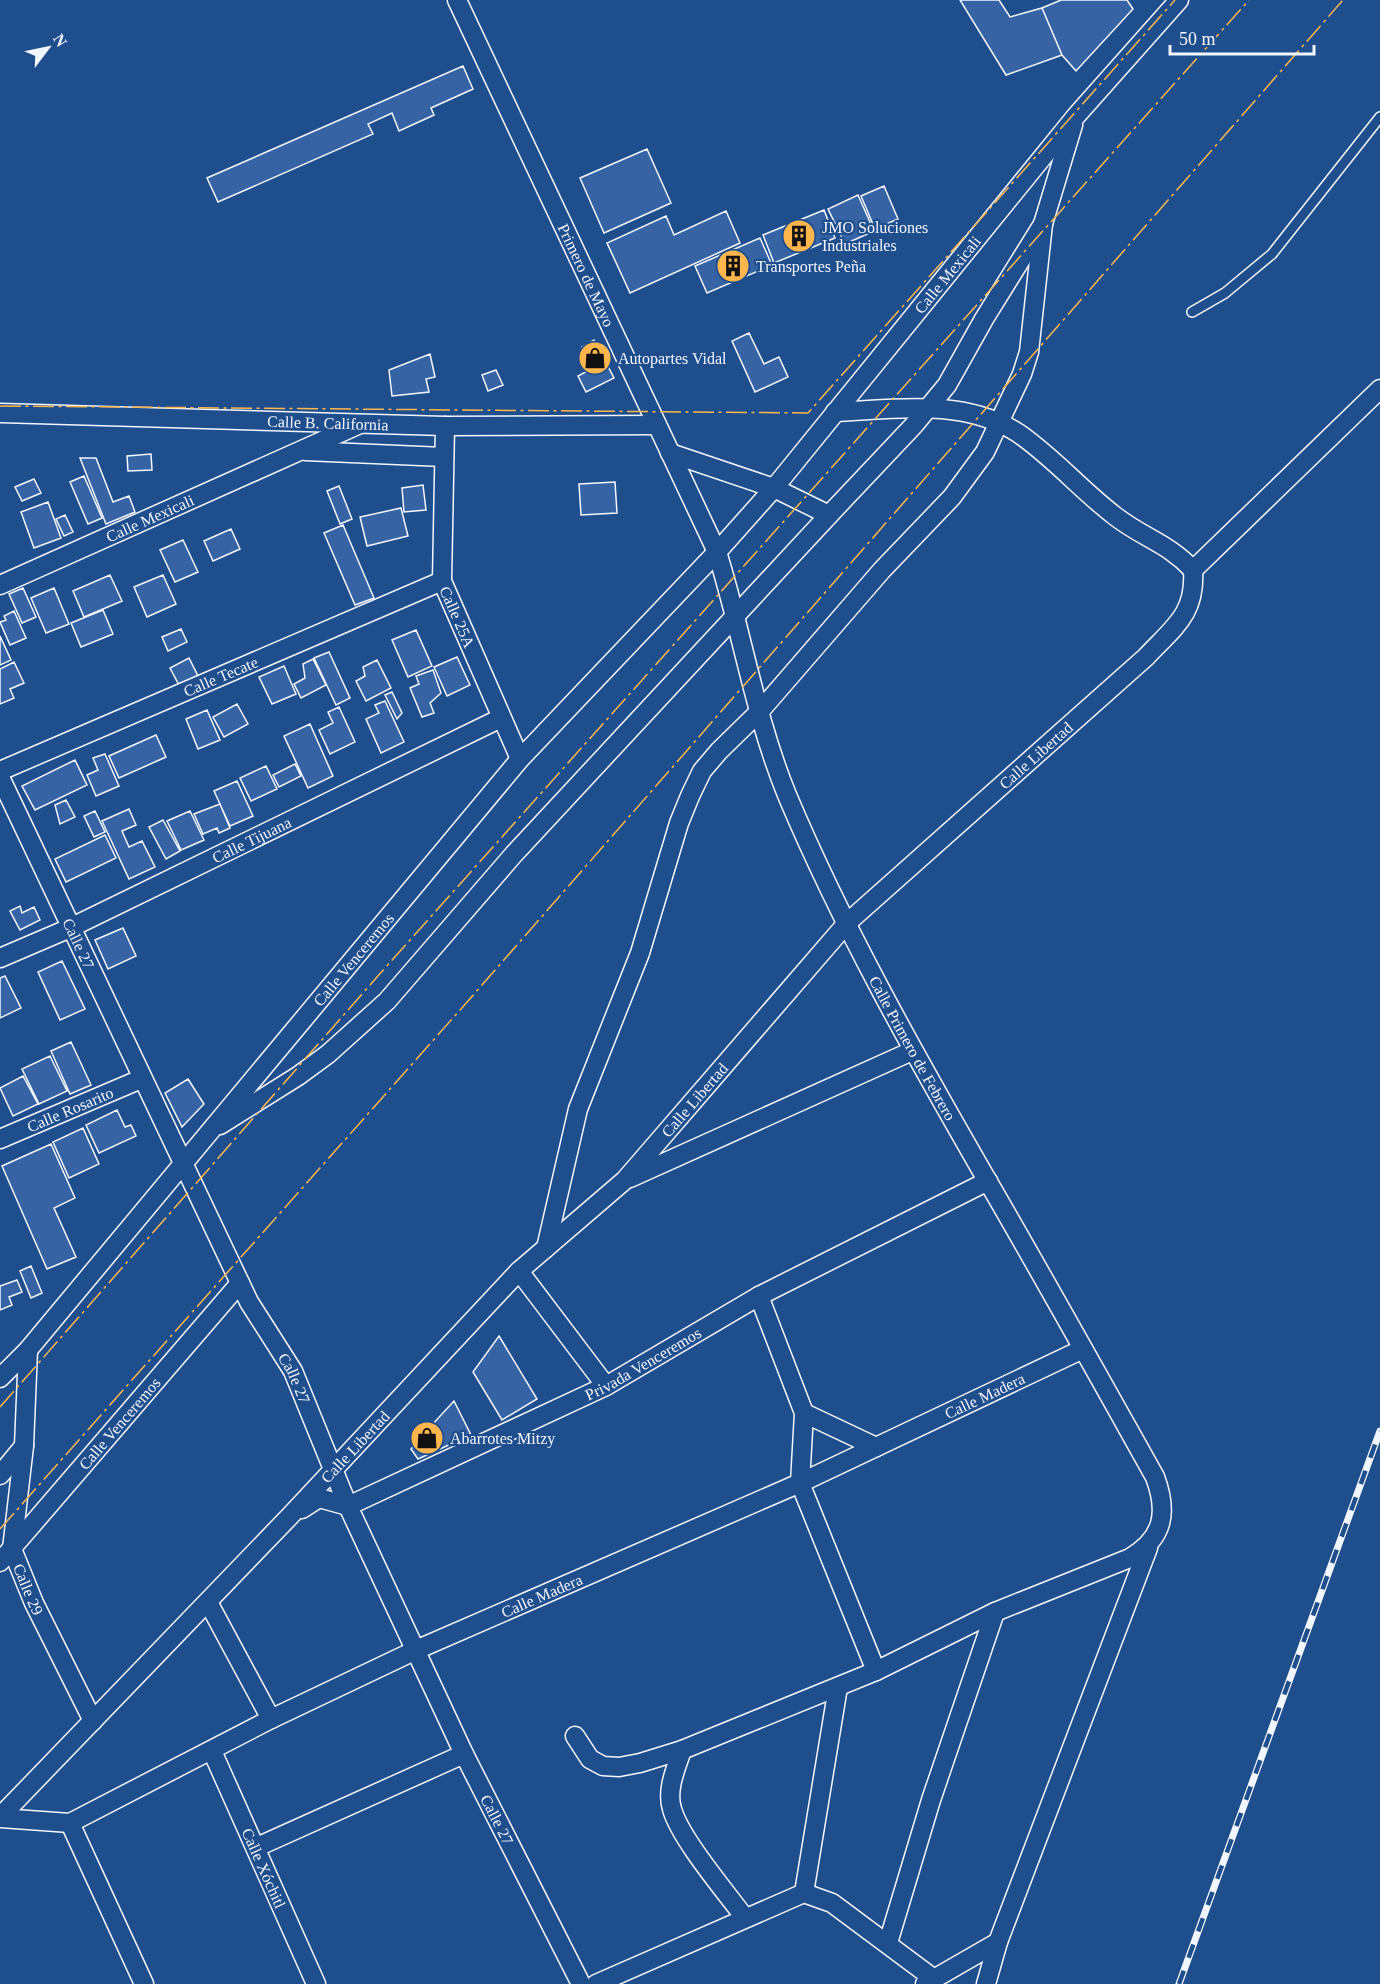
<svg xmlns="http://www.w3.org/2000/svg" width="1380" height="1984" viewBox="0 0 1380 1984" font-family="Georgia,serif">
	<style>
		.building { fill: #3563a3; stroke: #f2f6ff; stroke-width: 1.5 }
		.lines { fill: none; stroke-linecap: round; stroke-linejoin: round }
		.lane-casing { stroke: #f2f6ff; stroke-width: 12 }
		.street-casing { stroke: #f2f6ff; stroke-width: 21 }
		.lane { stroke: #1f4e8c; stroke-width: 9 }
		.street { stroke: #1f4e8c; stroke-width: 18 }
		.rail-casing { stroke: #f2f6ff; stroke-width: 7 }
		.rail { stroke: #1f4e8c; stroke-width: 4.5; stroke-dasharray: 14; stroke-linecap: butt }
		.power { stroke: #ffb74d; stroke-width: 1.5; stroke-dasharray: 21 4.5 3 4.5; stroke-linecap: butt }
		.labels { text-anchor: middle; stroke-width: 4.5; stroke-linejoin: round; paint-order: stroke }
		.poi-label { font-size: 16px; fill: #f2f6ff; stroke: #1f4e8c; text-anchor: start }
		.street-label { font-size: 16px; fill: #f2f6ff; stroke: #1f4e8c }
	</style>
	<rect width="100%" height="100%" fill="#1f4e8c"/>
	<path class="building" d="M 960,0 L 999,0 L 1010,17 L 1042,8 L 1062,55 L 1006,75 Z
		M 1061,0 L 1127,0 L 1133,9 L 1076,71 L 1062,55 L 1042,8 Z
		M 463,66 L 473,89 L 431,108 L 434,115 L 399,131 L 392,113 L 368,124 L 373,134 L 218,202 L 207,178 Z
		M 647,149 L 671,203 L 604,233 L 580,178 Z
		M 884,186 L 898,219 L 875,229 L 861,196 Z
		M 858,195 L 874,231 L 845,244 L 828,209 Z
		M 824,210 L 835,238 L 774,263 L 763,235 Z
		M 726,211 L 740,243 L 630,293 L 607,243 L 666,216 L 674,235 Z
		M 760,238 L 772,265 L 707,293 L 695,266 Z
		M 749,333 L 764,364 L 779,357 L 788,377 L 755,392 L 732,341 Z
		M 594,340 L 614,378 L 586,392 L 578,376 L 593,368 L 582,347 Z
		M 430,354 L 435,377 L 426,379 L 429,392 L 392,396 L 389,370 Z
		M 496,370 L 503,385 L 488,391 L 482,375 Z
		M 151,454 L 152,470 L 128,471 L 127,456 Z
		M 80,458 L 96,458 L 113,502 L 129,496 L 135,512 L 106,524 Z
		M 84,476 L 102,518 L 88,524 L 70,482 Z
		M 34,479 L 41,493 L 22,501 L 15,487 Z
		M 615,482 L 617,513 L 581,515 L 579,484 Z
		M 423,485 L 426,510 L 404,512 L 402,488 Z
		M 339,486 L 352,519 L 340,524 L 327,491 Z
		M 48,502 L 61,538 L 34,548 L 21,512 Z
		M 401,508 L 408,536 L 367,546 L 360,517 Z
		M 65,515 L 73,532 L 64,536 L 56,519 Z
		M 343,525 L 374,598 L 355,605 L 324,533 Z
		M 231,529 L 240,549 L 213,561 L 204,541 Z
		M 183,540 L 198,572 L 175,582 L 160,550 Z
		M 110,575 L 122,601 L 84,617 L 73,591 Z
		M 163,575 L 176,604 L 147,617 L 134,587 Z
		M 23,588 L 36,617 L 22,623 L 9,594 Z
		M 54,588 L 69,624 L 46,633 L 31,598 Z
		M 103,610 L 113,634 L 81,647 L 71,623 Z
		M 14,611 L 26,638 L 10,645 L 0,622 L 6,620 L 4,616 Z
		M 181,629 L 187,642 L 168,651 L 162,637 Z
		M 416,630 L 432,666 L 408,677 L 392,640 Z
		M 0,636 L 11,660 L 0,665 Z
		M 329,652 L 350,698 L 336,705 L 314,658 Z
		M 457,657 L 470,685 L 447,696 L 434,667 Z
		M 189,658 L 198,676 L 179,685 L 170,668 Z
		M 313,659 L 326,685 L 301,698 L 294,684 L 305,678 L 303,664 Z
		M 377,660 L 391,688 L 366,701 L 356,681 L 365,676 L 363,667 Z
		M 14,662 L 24,683 L 10,689 L 14,698 L 0,704 L 0,669 Z
		M 284,666 L 296,694 L 272,704 L 259,677 Z
		M 433,670 L 441,693 L 430,703 L 434,713 L 422,717 L 410,688 L 419,684 L 416,676 Z
		M 392,692 L 402,713 L 397,719 L 385,695 Z
		M 385,701 L 404,742 L 381,753 L 366,719 L 379,713 L 375,705 Z
		M 237,704 L 248,724 L 224,737 L 213,717 Z
		M 339,707 L 355,742 L 330,754 L 319,730 L 333,723 L 328,712 Z
		M 207,710 L 220,740 L 198,749 L 186,719 Z
		M 310,724 L 333,776 L 308,788 L 284,736 Z
		M 156,735 L 166,757 L 119,778 L 109,756 Z
		M 105,754 L 119,786 L 96,796 L 87,775 L 98,770 L 93,758 Z
		M 75,760 L 87,785 L 35,810 L 22,786 Z
		M 295,764 L 301,776 L 279,787 L 273,775 Z
		M 266,766 L 277,789 L 251,801 L 240,778 Z
		M 237,781 L 253,816 L 230,826 L 214,791 Z
		M 66,800 L 75,817 L 60,824 L 55,805 Z
		M 220,804 L 230,828 L 219,833 L 217,828 L 203,834 L 194,814 Z
		M 129,809 L 136,825 L 122,831 L 129,847 L 142,841 L 155,867 L 129,879 L 102,821 Z
		M 95,811 L 105,832 L 94,837 L 84,816 Z
		M 190,811 L 204,840 L 181,850 L 167,821 Z
		M 163,820 L 180,851 L 166,859 L 149,827 Z
		M 105,835 L 116,858 L 66,882 L 55,859 Z
		M 20,906 L 22,913 L 34,907 L 40,920 L 20,930 L 10,911 Z
		M 123,928 L 136,956 L 108,969 L 95,940 Z
		M 62,961 L 85,1009 L 60,1020 L 38,972 Z
		M 5,976 L 21,1008 L 0,1018 L 0,978 Z
		M 71,1042 L 91,1085 L 70,1094 L 51,1051 Z
		M 50,1056 L 67,1091 L 39,1104 L 22,1069 Z
		M 23,1076 L 38,1104 L 13,1116 L 0,1088 Z
		M 188,1079 L 204,1104 L 182,1127 L 165,1093 Z
		M 117,1110 L 125,1127 L 131,1125 L 136,1136 L 99,1153 L 86,1125 Z
		M 83,1128 L 99,1164 L 69,1178 L 53,1142 Z
		M 51,1144 L 75,1198 L 54,1208 L 76,1257 L 47,1269 L 2,1166 Z
		M 31,1266 L 42,1293 L 31,1298 L 20,1271 Z
		M 17,1280 L 22,1292 L 9,1297 L 12,1305 L 0,1310 L 0,1286 Z
		M 499,1336 L 537,1399 L 502,1420 L 473,1372 Z
		M 454,1401 L 471,1435 L 440,1449 L 429,1428 Z
		M 429,1428 L 440,1449 L 418,1459 L 411,1449 Z"/>
	<g class="lines">
		<g class="lane-casing">
			<path id="lane" d="M 1192,312 L 1225,293 L 1272,254 L 1380,117"/>
		</g>
		<g class="street-casing">
			<g id="street">
				<path id="s1" d="M 457,0 L 717,552 C 742,632 755,717 787,795 C 843,928 915,1055 987,1180 C 1044,1278 1099,1377 1155,1477 C 1168,1512 1164,1538 1130,1558 L 995,1612 L 876,1671 L 682,1750 L 640,1763 L 619,1767 L 603,1766 L 590,1759 L 575,1736"/>
				<path d="M 835,412 C 895,409 964,398 1018,433 C 1053,457 1081,490 1115,516 C 1143,538 1168,543 1193,570"/>
				<path id="s2" d="M 0,413 L 445,426 L 657,425"/>
				<path id="s3" d="M 445,426 L 442,581 L 520,759"/>
				<path d="M 305,451 L 444,457"/>
				<path d="M 829,515 L 914,425 L 947,385 L 984,319 L 1043,224 L 1073,125"/>
				<path id="s4" d="M 0,585 L 360,424"/>
				<path id="s5" d="M 0,771 L 442,581"/>
				<path id="s6" d="M 0,777 L 249,1302 L 293,1371 L 348,1506 L 464,1754 L 581,1984"/>
				<path id="s7" d="M 0,958 L 70,928 L 501,718"/>
				<path d="M 220,1125 L 298,1076 L 328,1054 L 387,1001 L 514,854 L 829,515 L 774,488 L 670,453"/>
				<path id="s8" d="M 0,1139 L 141,1079"/>
				<path d="M 630,1178 L 912,1051"/>
				<path d="M 546,1248 L 578,1109 L 640,953 L 679,823 L 690,796 L 702,771 L 719,751 L 760,711 L 882,570 L 952,497 L 985,452 L 1022,374 L 1029,352 L 1043,224"/>
				<path d="M 519,1271 L 606,1386"/>
				<path d="M 759,1296 L 804,1413 L 800,1483 L 876,1671"/>
				<path id="s9" d="M 0,1378 L 28,1350 L 520,759 L 717,552 L 774,488 L 1076,116 L 1179,0"/>
				<path d="M 804,1413 L 876,1447"/>
				<path id="s10" d="M 24,1446 L 12,1549 L 34,1603 L 93,1721"/>
				<path d="M 0,1475 L 24,1446 L 28,1350"/>
				<path id="s11" d="M 302,1509 L 319,1498 L 348,1506 L 606,1386 L 759,1296 L 988,1181"/>
				<path id="s12" d="M 0,1562 L 240,1283"/>
				<path d="M 208,1602 L 271,1719"/>
				<path d="M 682,1750 C 676,1768 666,1790 672,1809 C 680,1838 725,1891 745,1918"/>
				<path id="s13" d="M 212,1751 L 316,1984"/>
				<path id="s14" d="M 0,1817 L 290,1516 L 519,1271 L 625,1180 L 847,923 L 1146,657 C 1174,627 1196,614 1193,570 L 1380,389"/>
				<path id="s15" d="M 0,1818 L 70,1823 L 271,1719 L 416,1650 L 800,1483 L 1083,1349"/>
				<path d="M 70,1823 L 144,1984"/>
				<path d="M 257,1847 L 464,1754"/>
				<path d="M 804,1893 L 838,1687"/>
				<path d="M 888,1943 L 931,1800 L 995,1612"/>
				<path d="M 596,1984 L 804,1893 L 832,1903 L 934,1979"/>
				<path d="M 925,1984 L 998,1942"/>
				<path d="M 986,1984 L 998,1942 L 1148,1548"/>
			</g>
		</g>
		<use href="#lane" class="lane"/>
		<use href="#street" class="street"/>
		<g class="rail-casing">
			<path id="rail" d="M 1179,1984 L 1380,1431"/>
		</g>
		<use href="#rail" class="rail"/>
		<path class="power" d="M 0,406 L 808,413 L 1175,0
			M 0,1407 L 377,977 L 1249,0
			M 0,1529 L 468,1001 L 1343,0"/>
	</g>
	<defs>
		<g id="building-disc" transform="scale(1.725)"><circle r="9.5" fill="#ffb74d" stroke="#1f4e8c"/><path d="M-4-6H4V6H1V3H-1V6H-4ZM-2.5-4.3h1.7v1.8h-1.7ZM.8-4.3h1.7v1.8H.8ZM-2.5-1h1.7V.8h-1.7ZM.8-1h1.7V.8H.8Z" fill="#111"/></g>
		<g id="shop-disc" transform="scale(1.725)"><circle r="9.5" fill="#ffb74d" stroke="#1f4e8c"/><path d="M-5-2.5h2.3a2.7 3.5 0 0 1 5.4 0H5L5.5 6h-11ZM-1.5-2.5h3a1.5 2.3 0 0 0-3 0Z" fill="#111"/></g>
	</defs>
	<g fill-rule="evenodd">
		<use href="#building-disc" x="799" y="236"/>
		<use href="#building-disc" x="733" y="266"/>
		<use href="#shop-disc" x="595" y="358"/>
		<use href="#shop-disc" x="427" y="1438"/>
	</g>
	<g class="labels">
		<g class="poi-label">
			<text x="822" y="233">JMO Soluciones<tspan x="822" dy="18">Industriales</tspan></text>
			<text x="756" y="272">Transportes Peña</text>
			<text x="618" y="364">Autopartes Vidal</text>
			<text x="450" y="1444">Abarrotes Mitzy</text>
		</g>
		<g class="street-label">
			<text dy="6" stroke="none"><textPath href="#s9" startOffset="1455">Calle Mexicali</textPath></text>
			<text dy="6" stroke="none"><textPath href="#s1" startOffset="304">Primero de Mayo</textPath></text>
			<text dy="6" stroke="none"><textPath href="#s2" startOffset="328">Calle B. California</textPath></text>
			<text dy="6" stroke="none"><textPath href="#s4" startOffset="164">Calle Mexicali</textPath></text>
			<text dy="6" stroke="none"><textPath href="#s3" startOffset="194">Calle 25A</textPath></text>
			<text dy="6" stroke="none"><textPath href="#s5" startOffset="240">Calle Tecate</textPath></text>
			<text dy="6" stroke="none"><textPath href="#s14" startOffset="1485">Calle Libertad</textPath></text>
			<text dy="6" stroke="none"><textPath href="#s7" startOffset="278">Calle Tijuana</textPath></text>
			<text dy="6" stroke="none"><textPath href="#s6" startOffset="184">Calle 27</textPath></text>
			<text dy="6" stroke="none"><textPath href="#s9" startOffset="548">Calle Venceremos</textPath></text>
			<text dy="6" stroke="none"><textPath href="#s1" startOffset="1146">Calle Primero de Febrero</textPath></text>
			<text dy="6" stroke="none"><textPath href="#s14" startOffset="999">Calle Libertad</textPath></text>
			<text dy="6" stroke="none"><textPath href="#s8" startOffset="76">Calle Rosarito</textPath></text>
			<text dy="6" stroke="none"><textPath href="#s11" startOffset="378">Privada Venceremos</textPath></text>
			<text dy="6" stroke="none"><textPath href="#s6" startOffset="670">Calle 27</textPath></text>
			<text dy="6" stroke="none"><textPath href="#s15" startOffset="1080">Calle Madera</textPath></text>
			<text dy="6" stroke="none"><textPath href="#s12" startOffset="183">Calle Venceremos</textPath></text>
			<text dy="6" stroke="none"><textPath href="#s14" startOffset="513">Calle Libertad</textPath></text>
			<text dy="6" stroke="none"><textPath href="#s10" startOffset="147">Calle 29</textPath></text>
			<text dy="6" stroke="none"><textPath href="#s15" startOffset="594">Calle Madera</textPath></text>
			<text dy="6" stroke="none"><textPath href="#s6" startOffset="1156">Calle 27</textPath></text>
			<text dy="6" stroke="none"><textPath href="#s13" startOffset="128">Calle Xóchitl</textPath></text>
		</g>
	</g>
	<g transform="translate(48 48) rotate(58)" stroke="#1f4e8c" stroke-width="4.5" paint-order="stroke">
	<path d="M0-4.5L10 22L0 15L-10 22Z" fill="#f2f6ff"/>
	<text y="-9" font-size="16" font-weight="bold" text-anchor="middle" fill="#f2f6ff">N</text>
	</g>
	<path d="M1170 45v9h144v-9" fill="none" stroke="#f2f6ff" stroke-width="3"/>
	<text x="1179" y="45" font-size="18" fill="#f2f6ff" stroke="#1f4e8c" stroke-width="4.5" paint-order="stroke">50 m</text>
</svg>
